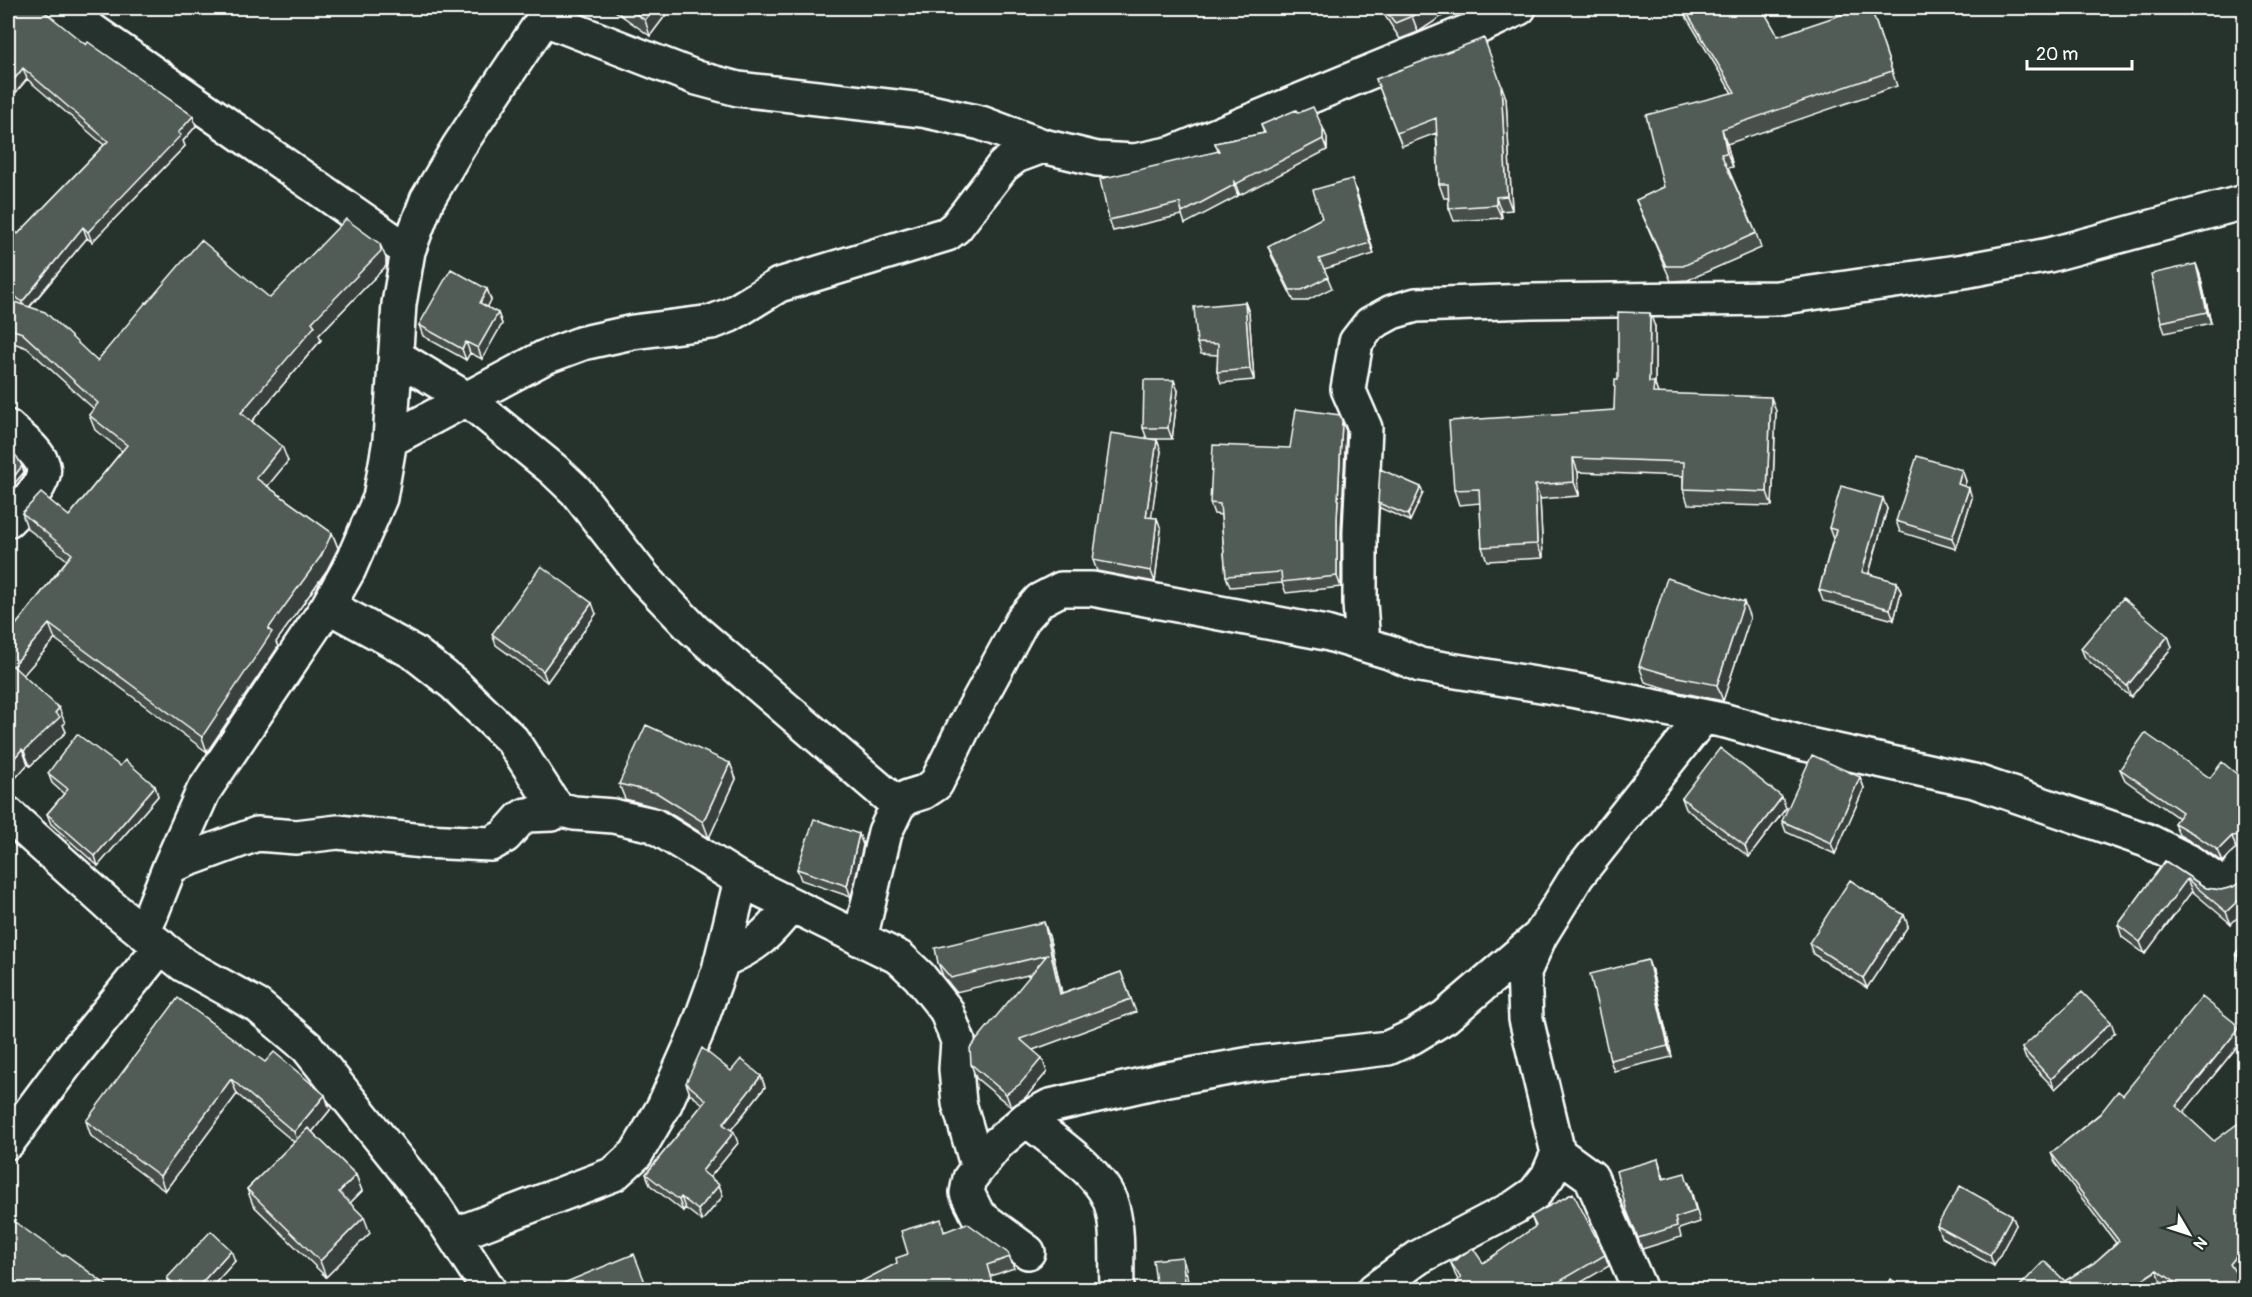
<svg xmlns="http://www.w3.org/2000/svg" width="2252" height="1297" viewBox="0 0 2252 1297" font-family="Pangolin,sans-serif">
	<style>
		.lines { fill: none; stroke-linecap: round; stroke-linejoin: round }
		.minor-casing { stroke: #fff; stroke-width: 38 }
		.minor { stroke: #26332d; stroke-width: 33 }
		.wall { fill: #464f4b; stroke: #fff; stroke-width: 1.5 }
		.shaded-wall { fill: #39403d; stroke: #fff; stroke-width: 1.5 }
		.building { fill: #515c57; stroke: #fff; stroke-width: 1.5 }
	</style>
	<rect width="100%" height="100%" fill="#26332d"/>
	<filter id="ink" filterUnits="userSpaceOnUse"><feTurbulence type="fractalNoise" baseFrequency=".0167" numOctaves="2"/><feDisplacementMap in="SourceGraphic" scale="12" xChannelSelector="R" yChannelSelector="G"/><feConvolveMatrix kernelMatrix="1 2 1 2 8 2 1 2 1" color-interpolation-filters="sRGB"/></filter>
	<g filter="url(#ink)">
		<g class="lines">
			<g class="minor-casing">
				<path id="minor" d="M 60,8 L 408,251
					M 545,19 L 697,78 L 738,89 L 922,110 L 981,123 L 1043,146 L 1097,159 L 1135,161 L 1173,153 L 1474,29 L 1519,8
					M 396,356 L 467,399 L 554,470 L 576,491 L 644,578 L 693,629 L 898,805
					M 8,427 C 18,437 39,451 43,466 C 48,484 19,509 8,520
					M 390,440 L 545,357 L 583,343 L 633,332 L 712,322 L 730,315 L 779,285 L 947,234 L 956,227 L 1003,166 L 1016,156 L 1043,146
					M 328,606 L 413,652 L 454,684 L 512,740 L 551,800 L 559,809 L 574,813 L 613,816 L 653,825 L 741,880 L 900,958 L 919,976 L 946,1010 L 958,1041 L 956,1069 L 959,1103 L 978,1168
					M 1363,644 L 1360,603 L 1360,532 L 1365,428 L 1348,389 L 1356,342 L 1370,324 L 1392,312 L 1416,305 L 1531,301 L 1777,298 L 1964,271 L 2049,255 L 2244,202
					M 8,814 L 109,905 L 184,965 L 258,1006 L 307,1047 L 435,1207 L 489,1290
					M 170,866 L 257,834 L 296,837 L 338,832 L 423,841 L 491,844 L 505,836 L 521,818 L 526,815 L 552,814 L 559,809
					M 144,932 L 170,866 L 203,792 L 328,606 L 349,569 L 380,498 L 390,440 L 399,304 L 408,251 L 427,200 L 459,146 L 551,8
					M 860,939 L 885,832 L 898,805 L 908,797 L 924,792 L 936,784 L 963,729 L 1023,619 L 1040,600 L 1061,589 L 1092,589 L 1326,633 L 1389,652 L 1420,665 L 1577,691 L 1726,721 L 1805,744 L 1974,781 L 2146,840 L 2188,861 L 2221,884 L 2232,881 L 2244,865
					M 721,961 C 756,946 768,935 791,905
					M 1026,1119 C 1052,1141 1104,1173 1112,1207 C 1119,1232 1116,1263 1117,1290
					M 8,1142 L 69,1060 L 161,946
					M 454,1235 L 614,1174 L 636,1154 L 664,1106 L 696,1034 L 719,970 L 741,880
					M 1028,1252 L 978,1215 L 967,1193 L 970,1178 L 998,1143 L 1026,1119 L 1050,1106 L 1163,1080 L 1251,1064 L 1388,1048 L 1412,1037 L 1445,1017 L 1540,936
					M 1374,1290 L 1419,1257 L 1515,1207 L 1535,1193 L 1548,1176 L 1558,1153
					M 1640,1290 L 1591,1177 L 1558,1153 L 1526,1019 L 1524,972 L 1540,936 L 1577,876 L 1703,717"/>
			</g>
			<use href="#minor" class="minor"/>
		</g>
		<path class="wall" d="M 8,8 L 86,45 L 193,116 L 196,126 L 183,141 L 185,146 L 92,242 L 87,238 L 30,307 L 97,361 L 147,303 L 270,298 L 386,258 L 386,266 L 319,335 L 321,340 L 252,421 L 288,461 L 267,486 L 332,533 L 338,548 L 327,570 L 276,642 L 278,647 L 207,752 L 55,639 L 23,675 L 65,723 L 63,725 L 66,732 L 30,766 L 28,764 L 11,783 L 8,779 L 8,635 L 67,560 L 27,528 L 22,513 L 69,516 L 122,451 L 95,430 L 89,415 L 94,409 L 27,348 L 8,341 L 8,300 L 13,302 L 8,297 L 8,225 L 18,234 L 104,145 L 27,79 L 8,102 Z
			M 611,8 L 671,8 L 650,36 Z
			M 1380,8 L 1454,8 L 1418,32 L 1400,39 Z
			M 1681,8 L 1762,8 L 1778,36 L 1871,8 L 1897,86 L 1727,144 L 1733,167 L 1728,168 L 1756,233 L 1761,248 L 1688,280 L 1671,281 L 1642,214 L 1636,200 L 1664,187 L 1732,93 Z
			M 1376,79 L 1506,98 L 1512,210 L 1501,211 L 1502,218 L 1454,221 L 1449,208 L 1448,198 L 1444,198 L 1439,184 L 1436,133 L 1402,146 Z
			M 1298,113 L 1323,128 L 1327,138 L 1327,150 L 1240,195 L 1238,191 L 1238,196 L 1185,224 L 1182,215 L 1113,231 L 1109,220 L 1218,151 L 1215,143 L 1264,133 L 1261,125 Z
			M 1352,179 L 1356,190 L 1374,254 L 1324,269 L 1332,288 L 1306,301 L 1294,301 L 1272,257 L 1268,246 L 1322,218 Z
			M 2196,264 L 2200,275 L 2211,323 L 2165,333 L 2161,322 Z
			M 487,289 L 491,300 L 487,308 L 498,313 L 502,324 L 482,359 L 470,353 L 466,360 L 423,336 L 419,325 Z
			M 1245,302 L 1249,313 L 1254,380 L 1221,383 L 1217,372 L 1218,355 L 1201,354 L 1197,343 Z
			M 1655,327 L 1655,385 L 1658,394 L 1776,411 L 1772,506 L 1688,504 L 1683,489 L 1683,476 L 1578,472 L 1579,496 L 1540,499 L 1543,558 L 1487,561 L 1482,547 L 1480,503 L 1459,505 L 1454,490 L 1614,410 L 1618,380 Z
			M 1178,391 L 1172,439 L 1147,439 L 1143,428 Z
			M 1346,431 L 1341,531 L 1341,587 L 1286,593 L 1282,583 L 1230,587 L 1226,576 L 1221,515 L 1214,514 L 1210,503 L 1290,448 Z
			M 1157,440 L 1161,451 L 1151,517 L 1161,529 L 1155,582 L 1097,571 L 1093,560 Z
			M 8,448 L 22,466 L 24,472 L 14,484 L 8,479 Z
			M 1962,470 L 1966,481 L 1964,486 L 1972,498 L 1956,549 L 1900,532 L 1896,521 Z
			M 1423,493 L 1410,521 L 1380,508 L 1378,503 Z
			M 1887,509 L 1869,574 L 1897,582 L 1901,592 L 1894,620 L 1823,601 L 1819,590 L 1833,539 L 1829,528 Z
			M 596,614 L 547,682 L 496,645 L 492,634 Z
			M 1750,618 L 1723,701 L 1679,692 L 1645,682 L 1639,666 Z
			M 2168,636 L 2172,647 L 2131,697 L 2085,658 L 2081,648 Z
			M 730,763 L 736,779 L 709,838 L 663,809 L 625,799 L 619,784 Z
			M 120,766 L 155,786 L 158,796 L 98,866 L 51,824 L 47,814 L 64,794 L 52,783 L 48,773 Z
			M 2120,769 L 2244,780 L 2244,847 L 2236,848 L 2223,862 L 2199,846 L 2179,835 L 2174,823 L 2178,818 L 2125,780 Z
			M 1860,777 L 1864,788 L 1835,854 L 1786,832 L 1782,821 Z
			M 1682,798 L 1786,808 L 1749,857 L 1686,809 Z
			M 859,834 L 863,845 L 851,897 L 801,880 L 797,869 Z
			M 2165,861 L 2206,888 L 2221,890 L 2233,887 L 2242,881 L 2231,924 L 2192,891 L 2145,954 L 2122,937 L 2118,925 Z
			M 1904,915 L 1908,926 L 1867,988 L 1813,954 L 1809,943 Z
			M 1049,936 L 1062,993 L 1121,972 L 1136,1012 L 1033,1050 L 1047,1072 L 1025,1098 L 1011,1107 L 976,1078 L 971,1064 L 1032,974 L 956,992 L 943,976 L 938,963 Z
			M 2244,943 L 2244,968 L 2241,965 L 2236,953 Z
			M 1652,971 L 1672,1057 L 1614,1071 L 1610,1060 Z
			M 2115,1033 L 2055,1089 L 2026,1059 L 2022,1048 Z
			M 2244,1038 L 2183,1113 L 2244,1262 L 2235,1272 L 2244,1290 L 2174,1290 L 2161,1281 L 2147,1290 L 2016,1290 L 2065,1281 L 2094,1263 L 2116,1243 L 2055,1163 L 2051,1153 L 2123,1095 Z
			M 265,1062 L 325,1095 L 330,1110 L 312,1132 L 356,1175 L 362,1191 L 350,1203 L 370,1233 L 326,1277 L 253,1205 L 247,1189 L 294,1142 L 237,1094 L 165,1191 L 91,1136 L 86,1121 Z
			M 731,1071 L 761,1076 L 765,1087 L 731,1130 L 738,1143 L 710,1177 L 719,1185 L 723,1196 L 702,1221 L 685,1208 L 683,1211 L 650,1185 L 646,1174 L 703,1104 L 690,1094 L 686,1083 Z
			M 1658,1159 L 1664,1178 L 1689,1183 L 1700,1222 L 1679,1229 L 1681,1237 L 1642,1249 L 1627,1211 Z
			M 1531,1216 L 1605,1255 L 1609,1266 L 1568,1290 L 1459,1290 L 1456,1282 L 1458,1280 L 1455,1274 L 1451,1263 L 1483,1263 L 1535,1227 Z
			M 2016,1225 L 1994,1266 L 1941,1237 L 1937,1226 Z
			M 945,1231 L 1008,1253 L 1014,1268 L 991,1276 L 908,1254 Z
			M 235,1261 L 209,1290 L 172,1290 L 167,1278 Z"/>
		<path class="shaded-wall" d="M 654,8 L 671,8 L 650,36 L 645,20 Z
			M 1425,8 L 1454,8 L 1418,32 L 1412,16 Z
			M 23,68 L 27,79 L 8,102 L 8,87 Z
			M 1501,84 L 1506,98 L 1512,210 L 1507,196 Z
			M 193,116 L 196,126 L 183,141 L 185,146 L 92,242 L 88,232 Z
			M 1323,128 L 1327,138 L 1327,150 L 1323,139 Z
			M 1722,129 L 1727,144 L 1733,167 L 1727,153 Z
			M 1352,179 L 1356,190 L 1374,254 L 1370,243 Z
			M 1234,180 L 1238,191 L 1238,196 L 1234,185 Z
			M 1496,197 L 1501,211 L 1502,218 L 1496,205 Z
			M 83,227 L 87,238 L 25,312 L 22,302 Z
			M 380,244 L 386,258 L 386,266 L 319,335 L 321,340 L 247,427 L 241,413 L 312,322 Z
			M 2196,264 L 2200,275 L 2211,323 L 2207,312 Z
			M 487,289 L 491,300 L 484,314 L 480,303 Z
			M 1245,302 L 1249,313 L 1254,380 L 1250,369 Z
			M 498,313 L 502,324 L 482,359 L 478,348 Z
			M 1650,313 L 1655,327 L 1655,385 L 1659,396 L 1658,408 L 1649,382 Z
			M 466,342 L 470,353 L 466,360 L 462,349 Z
			M 1174,380 L 1178,391 L 1172,439 L 1168,428 Z
			M 1771,397 L 1776,411 L 1772,506 L 1767,492 Z
			M 1342,421 L 1346,431 L 1341,531 L 1341,587 L 1337,576 L 1337,520 Z
			M 1157,440 L 1161,451 L 1150,528 L 1146,517 Z
			M 282,446 L 288,461 L 262,493 L 256,478 Z
			M 1573,458 L 1578,472 L 1579,496 L 1574,482 Z
			M 22,466 L 24,472 L 14,484 L 12,479 Z
			M 1962,470 L 1966,481 L 1962,495 L 1958,484 Z
			M 1535,485 L 1540,499 L 1543,558 L 1537,544 Z
			M 1421,487 L 1423,493 L 1410,521 L 1408,515 Z
			M 1969,488 L 1972,498 L 1956,549 L 1952,538 Z
			M 1883,498 L 1887,509 L 1866,583 L 1862,572 Z
			M 1157,518 L 1161,529 L 1155,582 L 1151,571 Z
			M 332,533 L 338,548 L 327,570 L 276,642 L 278,647 L 207,752 L 202,737 L 268,629 Z
			M 1897,582 L 1901,592 L 1894,620 L 1890,609 Z
			M 1744,602 L 1750,618 L 1723,701 L 1717,685 Z
			M 592,603 L 596,614 L 547,682 L 543,671 Z
			M 49,624 L 55,639 L 18,681 L 13,666 Z
			M 2168,636 L 2172,647 L 2131,697 L 2127,686 Z
			M 59,708 L 65,723 L 63,725 L 66,732 L 30,766 L 24,751 Z
			M 22,749 L 28,764 L 11,783 L 8,772 L 8,766 Z
			M 730,763 L 736,779 L 709,838 L 703,822 Z
			M 1860,777 L 1864,788 L 1835,854 L 1831,843 Z
			M 155,786 L 158,796 L 98,866 L 95,856 Z
			M 1782,797 L 1786,808 L 1749,857 L 1745,846 Z
			M 2244,819 L 2244,834 L 2241,824 Z
			M 859,834 L 863,845 L 851,897 L 847,886 Z
			M 2232,836 L 2236,848 L 2223,862 L 2218,850 Z
			M 2187,879 L 2192,891 L 2145,954 L 2140,942 Z
			M 2244,895 L 2244,911 L 2231,924 L 2226,912 Z
			M 1904,915 L 1908,926 L 1867,988 L 1863,978 Z
			M 1044,922 L 1049,936 L 1065,1008 L 1060,994 Z
			M 1648,960 L 1652,971 L 1672,1057 L 1668,1046 Z
			M 2111,1022 L 2115,1033 L 2055,1089 L 2051,1079 Z
			M 2240,1027 L 2244,1038 L 2180,1117 L 2176,1106 Z
			M 1042,1058 L 1047,1072 L 1025,1098 L 1011,1107 L 1006,1094 Z
			M 761,1076 L 765,1087 L 727,1135 L 723,1124 Z
			M 231,1079 L 237,1094 L 165,1191 L 160,1176 Z
			M 325,1095 L 330,1110 L 300,1147 L 294,1132 Z
			M 734,1132 L 738,1143 L 706,1182 L 702,1171 Z
			M 356,1175 L 362,1191 L 345,1208 L 339,1192 Z
			M 719,1185 L 723,1196 L 702,1221 L 698,1210 Z
			M 681,1197 L 685,1208 L 683,1211 L 679,1200 Z
			M 2012,1215 L 2016,1225 L 1994,1266 L 1990,1255 Z
			M 364,1217 L 370,1233 L 326,1277 L 320,1261 Z
			M 2244,1247 L 2244,1262 L 2233,1274 L 2230,1264 Z
			M 231,1250 L 235,1261 L 209,1290 L 195,1290 Z
			M 1182,1257 L 1186,1268 L 1189,1290 L 1186,1290 Z
			M 2157,1270 L 2161,1281 L 2147,1290 L 2126,1290 Z"/>
		<path class="building" d="M 8,8 L 40,8 L 86,45 L 88,42 L 193,116 L 178,133 L 181,135 L 88,232 L 83,227 L 22,302 L 8,290 L 8,225 L 18,234 L 108,141 L 23,68 L 8,87 Z
			M 627,8 L 654,8 L 645,20 Z
			M 1384,8 L 1425,8 L 1412,16 L 1395,23 Z
			M 1684,8 L 1762,8 L 1778,36 L 1861,8 L 1871,8 L 1892,71 L 1722,129 L 1727,153 L 1721,154 L 1756,233 L 1683,266 L 1666,266 L 1636,200 L 1664,187 L 1646,115 L 1735,92 Z
			M 1484,38 L 1501,84 L 1507,196 L 1496,197 L 1496,205 L 1449,208 L 1448,184 L 1439,184 L 1436,118 L 1397,133 L 1376,79 Z
			M 1313,107 L 1323,128 L 1323,139 L 1236,184 L 1234,180 L 1234,185 L 1182,213 L 1180,203 L 1109,220 L 1100,179 L 1219,151 L 1215,143 L 1265,133 L 1261,125 L 1296,110 L 1298,113 Z
			M 1352,179 L 1370,243 L 1319,259 L 1328,277 L 1302,290 L 1290,290 L 1268,246 L 1322,218 L 1313,190 Z
			M 346,219 L 380,244 L 381,251 L 312,322 L 315,326 L 241,413 L 282,446 L 256,478 L 332,533 L 321,556 L 268,629 L 272,632 L 202,737 L 49,624 L 13,666 L 59,708 L 55,713 L 60,717 L 24,751 L 22,749 L 8,766 L 8,635 L 72,554 L 22,513 L 41,493 L 69,516 L 127,445 L 89,415 L 98,403 L 22,333 L 8,328 L 8,300 L 45,312 L 97,361 L 146,302 L 147,303 L 201,240 L 270,298 Z
			M 2196,264 L 2207,312 L 2161,322 L 2151,274 Z
			M 451,269 L 487,289 L 480,303 L 498,313 L 478,348 L 466,342 L 462,349 L 419,325 Z
			M 1245,302 L 1250,369 L 1217,372 L 1218,344 L 1197,343 L 1194,307 Z
			M 1618,312 L 1650,313 L 1649,382 L 1654,382 L 1653,393 L 1771,397 L 1767,492 L 1683,489 L 1684,462 L 1573,458 L 1574,482 L 1535,485 L 1537,544 L 1482,547 L 1479,489 L 1454,490 L 1449,421 L 1614,410 L 1615,380 L 1618,380 Z
			M 1144,380 L 1174,380 L 1168,428 L 1143,428 Z
			M 1296,409 L 1340,415 L 1342,421 L 1337,520 L 1337,576 L 1282,582 L 1281,572 L 1226,576 L 1220,504 L 1210,503 L 1213,445 L 1290,448 Z
			M 1111,433 L 1157,440 L 1146,517 L 1157,518 L 1151,571 L 1093,560 Z
			M 8,448 L 17,457 L 22,466 L 12,479 L 8,475 Z
			M 1917,456 L 1962,470 L 1958,484 L 1969,488 L 1952,538 L 1896,521 Z
			M 1380,469 L 1421,487 L 1408,515 L 1378,503 Z
			M 1841,486 L 1883,498 L 1862,572 L 1897,582 L 1890,609 L 1819,590 L 1836,530 L 1829,528 Z
			M 541,566 L 592,603 L 543,671 L 492,634 Z
			M 1667,578 L 1744,602 L 1717,685 L 1673,676 L 1639,666 Z
			M 2123,598 L 2168,636 L 2127,686 L 2081,648 Z
			M 646,725 L 730,763 L 703,822 L 657,793 L 619,784 Z
			M 2145,733 L 2210,778 L 2222,762 L 2244,780 L 2244,819 L 2241,824 L 2244,827 L 2244,835 L 2242,835 L 2232,836 L 2218,850 L 2194,834 L 2174,823 L 2182,812 L 2120,769 Z
			M 77,734 L 120,766 L 125,760 L 155,786 L 95,856 L 47,814 L 68,789 L 48,773 Z
			M 1720,748 L 1782,797 L 1745,846 L 1682,798 Z
			M 1812,755 L 1860,777 L 1831,843 L 1782,821 Z
			M 814,819 L 859,834 L 847,886 L 797,869 Z
			M 2165,861 L 2206,888 L 2221,890 L 2233,887 L 2242,881 L 2244,878 L 2244,895 L 2226,912 L 2187,879 L 2140,942 L 2118,925 Z
			M 1850,880 L 1904,915 L 1863,978 L 1809,943 Z
			M 1044,922 L 1060,994 L 1121,972 L 1131,999 L 1020,1039 L 1042,1058 L 1020,1084 L 1006,1094 L 971,1064 L 970,1048 L 1047,955 L 951,978 L 938,963 L 935,948 Z
			M 2244,943 L 2244,960 L 2236,953 Z
			M 1648,960 L 1668,1046 L 1610,1060 L 1590,974 Z
			M 2082,992 L 2111,1022 L 2051,1079 L 2022,1048 Z
			M 2202,997 L 2240,1027 L 2176,1106 L 2214,1141 L 2244,1119 L 2244,1247 L 2230,1264 L 2244,1286 L 2244,1290 L 2187,1290 L 2157,1270 L 2126,1290 L 2016,1290 L 2044,1261 L 2065,1281 L 2094,1263 L 2119,1241 L 2051,1153 L 2100,1114 L 2118,1091 L 2123,1095 Z
			M 178,998 L 265,1062 L 274,1052 L 325,1095 L 294,1132 L 231,1079 L 160,1176 L 86,1121 Z
			M 702,1048 L 731,1071 L 741,1059 L 761,1076 L 723,1124 L 734,1132 L 702,1171 L 719,1185 L 698,1210 L 681,1197 L 679,1200 L 646,1174 L 706,1100 L 686,1083 Z
			M 308,1128 L 356,1175 L 339,1192 L 364,1217 L 320,1261 L 247,1189 Z
			M 1658,1159 L 1663,1179 L 1685,1173 L 1696,1211 L 1675,1218 L 1677,1226 L 1638,1238 L 1627,1211 L 1616,1171 Z
			M 1960,1186 L 2012,1215 L 1990,1255 L 1937,1226 Z
			M 1573,1193 L 1605,1255 L 1545,1290 L 1461,1290 L 1456,1282 L 1461,1278 L 1451,1263 L 1473,1248 L 1483,1263 L 1536,1226 L 1531,1216 Z
			M 941,1219 L 944,1232 L 967,1223 L 1008,1253 L 1010,1257 L 987,1265 L 994,1290 L 845,1290 L 897,1263 L 896,1258 L 908,1254 L 901,1231 Z
			M 12,1220 L 63,1256 L 65,1254 L 113,1290 L 8,1290 L 8,1226 Z
			M 211,1231 L 231,1250 L 195,1290 L 180,1290 L 167,1278 Z
			M 634,1254 L 648,1290 L 547,1290 Z
			M 1182,1257 L 1186,1290 L 1157,1290 L 1153,1260 Z
			M 1890,1279 L 1911,1290 L 1884,1290 Z"/>
	</g>
	<rect width="2252" height="1297" fill="none" stroke="#26332d" stroke-width="30"/>
	<rect x="15" y="15" width="2222" height="1267" fill="none" stroke="#fff" stroke-width="2" filter="url(#ink)"/>
	<g transform="translate(2189 1234) rotate(129)" stroke="#26332d" stroke-width="4.5" paint-order="stroke">
	<path d="M0-4.5L10 22L0 15L-10 22Z" fill="#ffffff"/>
	<text y="-9" font-size="16" font-weight="bold" text-anchor="middle" fill="#ffffff">N</text>
	</g>
	<path d="M2027 60v9h105v-9" fill="none" stroke="#ffffff" stroke-width="3"/>
	<text x="2036" y="60" font-size="18" fill="#ffffff" stroke="#26332d" stroke-width="4.5" paint-order="stroke">20 m</text>
</svg>
